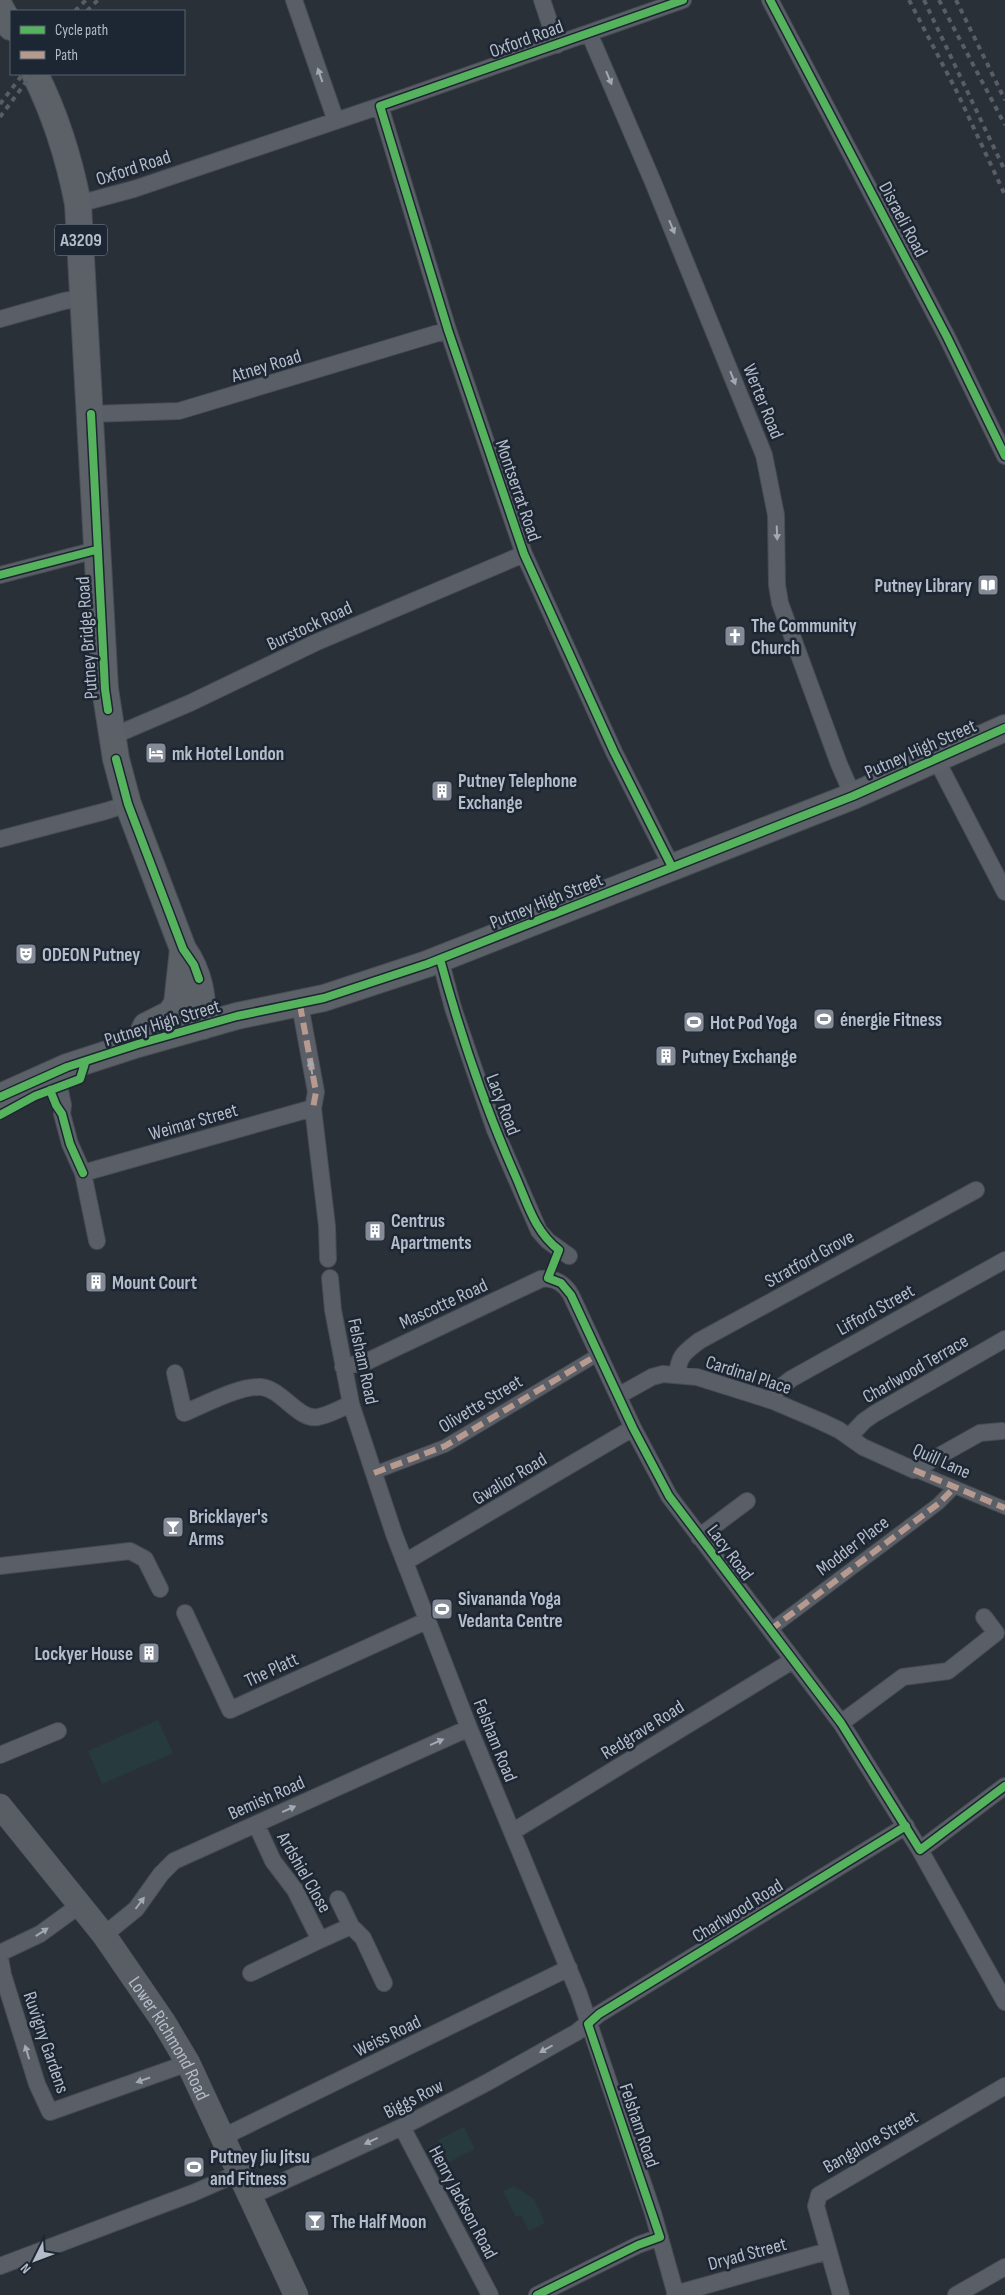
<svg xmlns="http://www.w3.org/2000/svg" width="1005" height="2295" viewBox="0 0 1005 2295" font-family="'Sofia Sans Condensed',sans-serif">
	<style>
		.green { fill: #273a3e }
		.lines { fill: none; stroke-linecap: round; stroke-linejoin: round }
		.pedestrian-casing { stroke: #484c53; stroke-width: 14 }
		.minor-casing { stroke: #484c53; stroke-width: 18 }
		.secondary-casing { stroke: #484c53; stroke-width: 25 }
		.primary-casing { stroke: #484c55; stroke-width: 28 }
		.pedestrian { stroke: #5a5e66; stroke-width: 12 }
		.minor { stroke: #5a5e66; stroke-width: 16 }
		.secondary { stroke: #595d64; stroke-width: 24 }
		.primary { stroke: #5c6168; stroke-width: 26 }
		.rail { stroke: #595d64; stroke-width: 4; stroke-dasharray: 5 5; stroke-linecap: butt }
		.quiet { stroke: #b69a8f; stroke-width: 6; stroke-dasharray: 12 6; stroke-linecap: butt }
		.cycleway-casing { stroke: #1d2633; stroke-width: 11 }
		.cycleway { stroke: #56b35d; stroke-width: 8 }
		.oneway { fill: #a2a9b5 }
		.labels { text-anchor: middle; stroke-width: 5; stroke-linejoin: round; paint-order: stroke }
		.shield { fill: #1d2633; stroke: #878f9c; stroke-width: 1 }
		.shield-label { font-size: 18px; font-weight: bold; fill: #b4bcc9 }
		.street-label { font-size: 19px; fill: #b4bcc9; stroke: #1d2633 }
		.poi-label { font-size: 19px; font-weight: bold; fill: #b4bcc9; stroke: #1d2633; text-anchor: start }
	</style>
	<rect width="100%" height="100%" fill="#2a3038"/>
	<path class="green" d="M 158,1720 L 173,1753 L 102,1784 L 88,1751 Z
		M 464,2127 L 475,2149 L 449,2162 L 438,2140 Z
		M 514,2186 L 534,2199 L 545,2223 L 529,2231 L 521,2215 L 516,2217 L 503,2191 Z"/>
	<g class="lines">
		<g class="pedestrian-casing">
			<path id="pedestrian" d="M 914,1470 L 1005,1508
				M 374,1473 L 445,1446 L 599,1354
				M 770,1630 L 938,1504 L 954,1488"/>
		</g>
		<g class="minor-casing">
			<path id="minor" d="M 294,0 L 336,121
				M 542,0 L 557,45
				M 770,0 L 947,337 L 1005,456
				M 589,33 L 653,182 L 764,455 L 776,515 L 777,585 L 780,603 L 839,764 L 853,796
				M 380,106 L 448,330 L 524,554 L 614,752 L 672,867
				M 78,204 L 134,189 L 380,106 L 683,0
				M 0,319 L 64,301 L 84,298
				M 91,414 L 179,411 L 448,330
				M 0,575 L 96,550
				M 113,736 L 190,703 L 317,642 L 524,554
				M 936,759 L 1005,892
				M 0,839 L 106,811 L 128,804
				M 440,959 L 453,1008 L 495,1130 L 539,1231 L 548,1241 L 569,1256
				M 300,1005 L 316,1092 L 313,1108 L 327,1226 L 328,1259
				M 56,1071 L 63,1105 L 62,1114 L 70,1144 L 83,1173 L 97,1241
				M 83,1173 L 313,1108
				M 330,1278 L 333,1310 L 351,1404 L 394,1534 L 469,1728 L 579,1994 L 653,2213 L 676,2295
				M 343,1367 L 368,1361 L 541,1279 C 554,1277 565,1284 571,1295 L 633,1428 L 669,1496 L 841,1723 L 920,1850 L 1005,2002
				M 175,1373 L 184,1413 C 206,1404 238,1386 261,1387 C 282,1389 299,1421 318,1417 C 329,1415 341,1408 351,1404
				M 677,1375 C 679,1355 684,1353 699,1341 L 976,1190
				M 618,1396 L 652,1377 L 663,1374 L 697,1377 L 773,1401 L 820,1421 L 839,1430 L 863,1447 L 914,1470 L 980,1433 L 1002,1431
				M 773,1401 L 776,1391 L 791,1379 L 1005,1260
				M 849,1437 L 864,1421 L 874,1414 L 1005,1339
				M 699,1537 L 747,1501
				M 405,1562 L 633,1428
				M 0,1566 L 130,1551 L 145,1559 L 160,1589
				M 185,1613 L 230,1710 L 426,1621
				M 841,1723 L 903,1677 L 948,1671 L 996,1633 L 984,1617
				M 0,1755 L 58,1731
				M 256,1824 L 273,1861 L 295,1890 L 320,1940 L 351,1926 L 363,1938 L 384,1983
				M 512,1832 L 792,1661
				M 920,1850 L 1005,1786
				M 338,1899 L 351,1926
				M 104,1935 L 136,1909 L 161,1874 L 174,1861 L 469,1728
				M 0,1953 L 40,1934 L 80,1905
				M 0,1958 L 3,1975 L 37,2084 L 50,2112 L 188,2063
				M 251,1973 L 320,1940
				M 402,2127 L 490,2295
				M 223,2137 L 569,1968
				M 251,2196 L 402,2127 L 488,2082 L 577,2032 L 599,2014 L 906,1826
				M 0,2266 L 193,2193 L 239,2173
				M 675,2294 L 828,2251
				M 537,2295 L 638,2245 L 660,2237
				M 841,2295 L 816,2206 L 819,2195 L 1005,2086
				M 956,2295 L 1005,2267"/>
		</g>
		<g class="secondary-casing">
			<g id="secondary">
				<path id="s1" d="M 0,1806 L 104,1935 L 163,2021 L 188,2063 L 296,2295"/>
			</g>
		</g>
		<g class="primary-casing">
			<path id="primary" d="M 0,7 L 11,27
				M 35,74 C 56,116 69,158 78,204 L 105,689 L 116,759 L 128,804 L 183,949 C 200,973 203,997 203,1026
				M 138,1044 L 146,1026 L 170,1014 L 177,1004 L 183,949
				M 0,1097 L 67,1067 L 138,1044 L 237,1016 L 324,998 L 427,964 L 853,796 L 1005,728"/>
		</g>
		<use href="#pedestrian" class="pedestrian"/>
		<use href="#minor" class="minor"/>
		<use href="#secondary" class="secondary"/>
		<use href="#primary" class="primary"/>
		<path class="rail" d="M 909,0 L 957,92 L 1005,195
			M 924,0 L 1005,171
			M 939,0 L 1005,125
			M 956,0 L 1005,100
			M 75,11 L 86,0
			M 87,11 L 98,0
			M 0,104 L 23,74
			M 0,117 L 32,74"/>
		<path class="quiet" d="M 300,1005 L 316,1092 L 313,1108
			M 914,1470 L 1005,1508
			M 374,1473 L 445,1446 L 599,1354
			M 770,1630 L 938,1504 L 954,1488"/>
		<g class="cycleway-casing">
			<path id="cycleway" d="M 770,0 L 947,337 L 1005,456
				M 91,414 L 105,689 L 108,710
				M 0,575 L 96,550
				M 116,759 L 128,804 L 183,949 L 194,965 L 199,979
				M 672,867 L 614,752 L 524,554 L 448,330 L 380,106 L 683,0
				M 440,959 C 460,1033 484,1105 515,1175 C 527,1202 534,1231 559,1250 L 548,1278 L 561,1283 L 571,1295 L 633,1428 L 669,1496 L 841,1723 L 920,1850 L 1005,1786
				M 50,1090 L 56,1105 L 62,1114 L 70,1144 L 83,1173
				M 0,1097 L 67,1067 L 138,1044 L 237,1016 L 324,998 L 427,964 L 853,796 L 1005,728
				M 0,1115 L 35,1096 L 80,1079 L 85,1063
				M 537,2295 L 638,2245 L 660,2237 L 588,2024 L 599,2014 L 906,1826"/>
		</g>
		<use href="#cycleway" class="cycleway"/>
	</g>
	<defs><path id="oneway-solid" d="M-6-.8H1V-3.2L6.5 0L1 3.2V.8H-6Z" transform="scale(1.25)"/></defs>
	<g class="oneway">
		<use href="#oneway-solid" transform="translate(320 75) rotate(-109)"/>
		<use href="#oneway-solid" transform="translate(609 78) rotate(67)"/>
		<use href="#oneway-solid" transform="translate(672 227) rotate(68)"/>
		<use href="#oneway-solid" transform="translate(733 378) rotate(68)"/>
		<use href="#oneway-solid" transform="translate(777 533) rotate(88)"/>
		<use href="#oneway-solid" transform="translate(311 1067) rotate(-100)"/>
		<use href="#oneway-solid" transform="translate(437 1742) rotate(-24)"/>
		<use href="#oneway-solid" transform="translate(289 1809) rotate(-24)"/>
		<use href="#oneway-solid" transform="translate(140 1903) rotate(-53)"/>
		<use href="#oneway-solid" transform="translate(42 1932) rotate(-33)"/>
		<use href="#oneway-solid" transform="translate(546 2049) rotate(151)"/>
		<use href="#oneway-solid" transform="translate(27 2052) rotate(-107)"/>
		<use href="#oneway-solid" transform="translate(143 2080) rotate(161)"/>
		<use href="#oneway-solid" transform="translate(371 2141) rotate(155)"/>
	</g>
	<defs>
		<g id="library-square" transform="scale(1.125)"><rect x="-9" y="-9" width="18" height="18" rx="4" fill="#848b96" stroke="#1d2633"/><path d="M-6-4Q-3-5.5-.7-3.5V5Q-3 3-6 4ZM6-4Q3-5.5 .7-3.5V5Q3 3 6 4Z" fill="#fff"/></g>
		<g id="church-square" transform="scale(1.125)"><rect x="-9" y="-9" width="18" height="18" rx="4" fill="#848b96" stroke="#1d2633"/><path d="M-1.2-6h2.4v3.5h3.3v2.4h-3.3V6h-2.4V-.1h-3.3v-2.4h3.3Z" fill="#fff"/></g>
		<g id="hotel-square" transform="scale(1.125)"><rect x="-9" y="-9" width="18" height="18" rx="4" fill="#848b96" stroke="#1d2633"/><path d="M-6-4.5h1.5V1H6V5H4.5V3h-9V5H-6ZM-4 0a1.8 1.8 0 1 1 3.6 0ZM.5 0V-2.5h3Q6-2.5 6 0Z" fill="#fff"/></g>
		<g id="building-square" transform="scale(1.125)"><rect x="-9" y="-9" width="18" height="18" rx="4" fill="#848b96" stroke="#1d2633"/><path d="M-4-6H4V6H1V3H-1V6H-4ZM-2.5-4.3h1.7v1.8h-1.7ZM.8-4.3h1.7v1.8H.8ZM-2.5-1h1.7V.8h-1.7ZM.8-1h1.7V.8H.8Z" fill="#fff"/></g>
		<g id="theatre-square" transform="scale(1.125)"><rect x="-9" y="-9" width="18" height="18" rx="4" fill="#848b96" stroke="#1d2633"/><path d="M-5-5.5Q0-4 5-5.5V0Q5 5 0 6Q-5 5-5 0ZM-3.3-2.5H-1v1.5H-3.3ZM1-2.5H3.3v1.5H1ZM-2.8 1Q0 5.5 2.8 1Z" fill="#fff"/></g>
		<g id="stadium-square" transform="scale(1.125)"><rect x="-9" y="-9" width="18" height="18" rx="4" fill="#848b96" stroke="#1d2633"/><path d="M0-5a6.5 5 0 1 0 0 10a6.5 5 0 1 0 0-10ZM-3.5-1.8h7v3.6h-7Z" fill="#fff"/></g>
		<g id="bar-square" transform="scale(1.125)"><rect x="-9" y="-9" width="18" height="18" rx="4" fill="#848b96" stroke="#1d2633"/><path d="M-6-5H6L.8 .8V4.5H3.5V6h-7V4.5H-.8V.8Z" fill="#fff"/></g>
	</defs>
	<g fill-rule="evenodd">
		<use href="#library-square" x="988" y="585"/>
		<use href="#church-square" x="735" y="636"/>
		<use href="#hotel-square" x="156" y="753"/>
		<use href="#building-square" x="442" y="791"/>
		<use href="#theatre-square" x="26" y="954"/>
		<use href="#stadium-square" x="824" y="1019"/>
		<use href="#stadium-square" x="694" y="1022"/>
		<use href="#building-square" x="666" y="1056"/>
		<use href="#building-square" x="375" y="1231"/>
		<use href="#building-square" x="96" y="1282"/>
		<use href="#bar-square" x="173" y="1527"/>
		<use href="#stadium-square" x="442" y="1609"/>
		<use href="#building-square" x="149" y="1653"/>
		<use href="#stadium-square" x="194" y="2167"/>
		<use href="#bar-square" x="315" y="2221"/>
	</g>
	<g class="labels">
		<rect class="shield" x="55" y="224.5" width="52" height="31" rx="4"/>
		<g class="shield-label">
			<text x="81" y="246">A3209</text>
		</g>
		<g class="street-label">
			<text transform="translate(526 38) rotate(-20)" y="7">Oxford Road</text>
			<text transform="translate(133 167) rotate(-18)" y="7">Oxford Road</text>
			<text transform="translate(904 219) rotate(62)" y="7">Disraeli Road</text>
			<text transform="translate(266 365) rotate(-17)" y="7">Atney Road</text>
			<text transform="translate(764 401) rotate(68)" y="7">Werter Road</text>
			<text transform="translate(519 490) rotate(71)" y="7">Montserrat Road</text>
			<text transform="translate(309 625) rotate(-25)" y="7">Burstock Road</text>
			<text transform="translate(86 638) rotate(-94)" y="7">Putney Bridge Road</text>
			<text transform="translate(920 748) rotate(-24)" y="7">Putney High Street</text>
			<text transform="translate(546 900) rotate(-22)" y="7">Putney High Street</text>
			<text transform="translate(162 1022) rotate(-17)" y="7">Putney High Street</text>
			<text transform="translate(504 1104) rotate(69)" y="7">Lacy Road</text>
			<text transform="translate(193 1121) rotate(-16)" y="7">Weimar Street</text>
			<text transform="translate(809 1258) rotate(-29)" y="7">Stratford Grove</text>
			<text transform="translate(443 1303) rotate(-25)" y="7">Mascotte Road</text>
			<text transform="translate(875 1309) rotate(-29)" y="7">Lifford Street</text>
			<text transform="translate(364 1361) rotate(78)" y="7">Felsham Road</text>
			<text transform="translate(915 1368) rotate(-30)" y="7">Charlwood Terrace</text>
			<text transform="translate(749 1374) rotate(18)" y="7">Cardinal Place</text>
			<text transform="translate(480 1403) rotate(-31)" y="7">Olivette Street</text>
			<text transform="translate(942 1460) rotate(24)" y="7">Quill Lane</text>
			<text transform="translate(509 1478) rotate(-31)" y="7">Gwalior Road</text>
			<text transform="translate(852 1545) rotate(-37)" y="7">Modder Place</text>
			<text transform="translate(731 1552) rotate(53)" y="7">Lacy Road</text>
			<text transform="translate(271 1669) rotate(-25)" y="7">The Platt</text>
			<text transform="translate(642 1729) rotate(-32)" y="7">Redgrave Road</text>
			<text transform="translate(496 1740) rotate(68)" y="7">Felsham Road</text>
			<text transform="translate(266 1797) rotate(-24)" y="7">Bemish Road</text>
			<text transform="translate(305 1872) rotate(60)" y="7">Ardshiel Close</text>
			<text transform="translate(737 1910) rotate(-32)" y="7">Charlwood Road</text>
			<text transform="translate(387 2035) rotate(-26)" y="7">Weiss Road</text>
			<text dy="7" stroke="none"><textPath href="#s1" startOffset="288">Lower Richmond Road</textPath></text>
			<text transform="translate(47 2042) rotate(71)" y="7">Ruvigny Gardens</text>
			<text transform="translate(413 2098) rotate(-27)" y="7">Biggs Row</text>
			<text transform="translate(640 2125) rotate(71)" y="7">Felsham Road</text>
			<text transform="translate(870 2141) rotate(-30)" y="7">Bangalore Street</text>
			<text transform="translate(464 2202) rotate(62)" y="7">Henry Jackson Road</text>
			<text transform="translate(747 2253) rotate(-15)" y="7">Dryad Street</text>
		</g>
		<g class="poi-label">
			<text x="972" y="592" text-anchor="end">Putney Library</text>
			<text x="751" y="632">The Community<tspan x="751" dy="22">Church</tspan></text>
			<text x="172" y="760">mk Hotel London</text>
			<text x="458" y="787">Putney Telephone<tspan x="458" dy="22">Exchange</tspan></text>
			<text x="42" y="961">ODEON Putney</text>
			<text x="840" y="1026">énergie Fitness</text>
			<text x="710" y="1029">Hot Pod Yoga</text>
			<text x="682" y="1063">Putney Exchange</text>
			<text x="391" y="1227">Centrus<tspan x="391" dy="22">Apartments</tspan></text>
			<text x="112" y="1289">Mount Court</text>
			<text x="189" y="1523">Bricklayer's<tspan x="189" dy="22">Arms</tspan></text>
			<text x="458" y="1605">Sivananda Yoga<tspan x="458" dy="22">Vedanta Centre</tspan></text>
			<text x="133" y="1660" text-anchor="end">Lockyer House</text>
			<text x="210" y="2163">Putney Jiu Jitsu<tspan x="210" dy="22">and Fitness</tspan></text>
			<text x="331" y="2228">The Half Moon</text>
		</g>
	</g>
	<rect x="10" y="10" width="175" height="65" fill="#1d2633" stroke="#59626f"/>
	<rect x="20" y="26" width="25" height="8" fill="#56b35d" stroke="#59626f"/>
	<text x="55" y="35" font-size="15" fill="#b4bcc9">Cycle path</text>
	<rect x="20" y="51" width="25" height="8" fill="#b69a8f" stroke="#59626f"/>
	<text x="55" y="60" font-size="15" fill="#b4bcc9">Path</text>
	<g transform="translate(35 2260) rotate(228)" stroke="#1d2633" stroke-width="4" paint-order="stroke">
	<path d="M0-4L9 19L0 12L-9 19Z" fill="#b4bcc9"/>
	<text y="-8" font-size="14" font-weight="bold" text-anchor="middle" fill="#b4bcc9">N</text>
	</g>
</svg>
